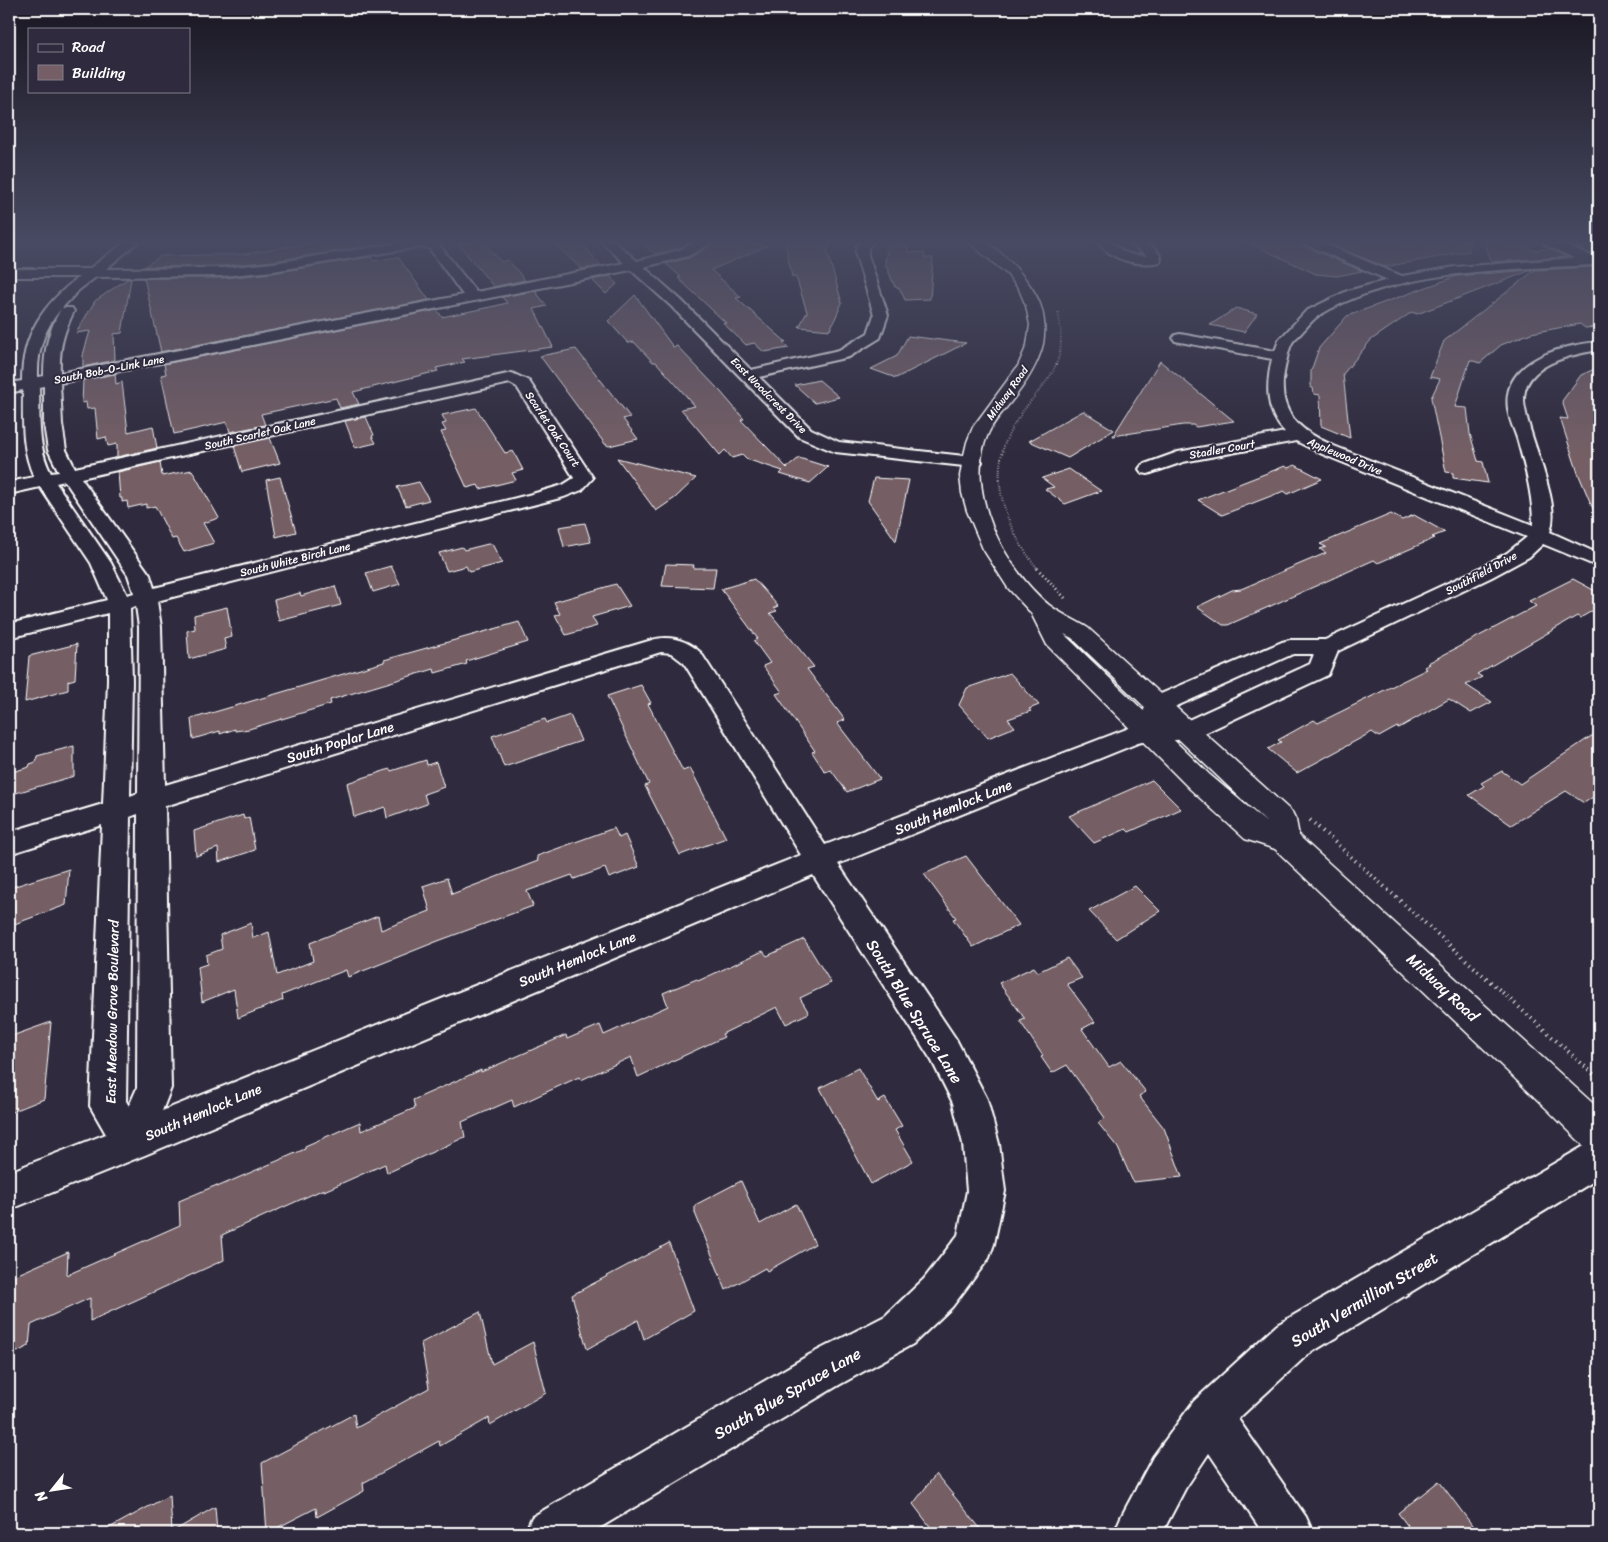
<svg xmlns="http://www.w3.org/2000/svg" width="1608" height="1542" viewBox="0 0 1608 1542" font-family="Sriracha,sans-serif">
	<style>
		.building { fill: #755e65; stroke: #fff }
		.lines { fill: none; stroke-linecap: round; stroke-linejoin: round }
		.minor-casing { stroke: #fff; stroke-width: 4 }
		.secondary-casing { stroke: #fff; stroke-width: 3 }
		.path-far2 { stroke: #fff; stroke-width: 2; stroke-dasharray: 0.5 2; stroke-linecap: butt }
		.path-far1 { stroke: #fff; stroke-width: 3; stroke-dasharray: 1 3; stroke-linecap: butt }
		.path { stroke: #fff; stroke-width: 4; stroke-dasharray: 1 4.5; stroke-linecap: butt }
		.minor { fill: #2f2a3d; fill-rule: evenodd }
		.secondary { fill: #2f2a3d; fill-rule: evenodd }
		.labels { text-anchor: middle; stroke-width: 4; stroke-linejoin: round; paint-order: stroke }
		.far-street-label { font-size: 11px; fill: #fff; stroke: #2f2a3d }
		.street-label { font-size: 14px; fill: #fff; stroke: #2f2a3d }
		.near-street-label { font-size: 16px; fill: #fff; stroke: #2f2a3d }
	</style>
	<rect width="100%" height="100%" fill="#2f2a3d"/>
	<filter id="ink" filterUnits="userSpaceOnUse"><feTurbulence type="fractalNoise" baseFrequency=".02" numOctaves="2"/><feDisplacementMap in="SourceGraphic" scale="10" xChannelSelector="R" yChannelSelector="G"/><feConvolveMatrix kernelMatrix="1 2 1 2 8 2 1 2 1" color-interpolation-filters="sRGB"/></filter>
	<g filter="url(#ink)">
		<path class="building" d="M 331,241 L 361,241 L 364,247 L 273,261 L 223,266 L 144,267 L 160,256 L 245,254 L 314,242 L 315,243 Z
			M 482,241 L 501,262 L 508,260 L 525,280 L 494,287 L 458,244 Z
			M 552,241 L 580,241 L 601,266 L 581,269 Z
			M 639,241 L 694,241 L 679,248 L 655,254 Z
			M 713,241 L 729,241 L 767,246 L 711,270 L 741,297 L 736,298 L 786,342 L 783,342 L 789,348 L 764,352 L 754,343 L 746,345 L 723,323 L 726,323 L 678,278 L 681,277 L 666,264 L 689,258 L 710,246 Z
			M 802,241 L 834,241 L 827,251 L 842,303 L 830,330 L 799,327 L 807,312 L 797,280 L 795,277 L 792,277 L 785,243 L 798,245 Z
			M 1245,241 L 1301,241 L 1304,246 L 1362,271 L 1337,276 L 1316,274 Z
			M 1322,241 L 1469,241 L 1469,251 L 1385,267 Z
			M 1507,241 L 1516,242 L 1533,250 L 1550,249 L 1567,257 L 1491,262 L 1485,242 Z
			M 888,245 L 908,246 L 908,252 L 925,253 L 924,258 L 933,258 L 930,299 L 905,300 L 900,289 L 895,287 L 885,263 Z
			M 1599,245 L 1599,327 L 1585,328 L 1580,324 L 1531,333 L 1501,345 L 1480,363 L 1470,360 L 1455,407 L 1467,408 L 1470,434 L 1478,461 L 1483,462 L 1488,483 L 1453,478 L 1453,473 L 1446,472 L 1431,398 L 1440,379 L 1430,377 L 1444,341 L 1535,270 L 1592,267 L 1599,262 L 1598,257 L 1575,247 Z
			M 371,257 L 374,261 L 398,257 L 429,300 L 161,352 L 144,278 L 223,278 L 273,273 Z
			M 1532,270 L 1417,314 L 1412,312 L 1371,340 L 1343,374 L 1350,438 L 1321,426 L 1320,395 L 1314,394 L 1313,388 L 1311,388 L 1311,371 L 1319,348 L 1347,316 L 1457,276 Z
			M 610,276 L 617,284 L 606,294 L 592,280 Z
			M 127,279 L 131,279 L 122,333 L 114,334 L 115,360 L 83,367 L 83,355 L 90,331 L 76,333 L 95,301 Z
			M 535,291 L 547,306 L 534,309 L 553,347 L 462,359 L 465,362 L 436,368 L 438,371 L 353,392 L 359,404 L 340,408 L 336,398 L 261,414 L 265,425 L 230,432 L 227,422 L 174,434 L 161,375 L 166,374 L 164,364 L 437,310 L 442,317 L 495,306 L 507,303 L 502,297 Z
			M 635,295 L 673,347 L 677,346 L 720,391 L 744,419 L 741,420 L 787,468 L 799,458 L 828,467 L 810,483 L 780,474 L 783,471 L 746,459 L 742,455 L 732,458 L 725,450 L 720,455 L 681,409 L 695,406 L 656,362 L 653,362 L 634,342 L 628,343 L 608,321 Z
			M 1236,308 L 1257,314 L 1244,332 L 1210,325 Z
			M 908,336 L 966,343 L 896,378 L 871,369 L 897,356 Z
			M 576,349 L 630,417 L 623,419 L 638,439 L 609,446 L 605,444 L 540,356 Z
			M 1160,361 L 1234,421 L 1196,427 L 1193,425 L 1183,425 L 1113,436 Z
			M 1599,367 L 1599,523 L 1578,473 L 1560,418 L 1568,419 L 1562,401 L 1581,375 Z
			M 115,374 L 116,384 L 122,382 L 128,432 L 153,426 L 157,448 L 117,457 L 117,444 L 108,446 L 106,437 L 98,439 L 95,408 L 87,409 L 86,402 L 82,403 L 83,380 Z
			M 819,380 L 839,397 L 815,403 L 795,385 Z
			M 476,408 L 505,453 L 513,451 L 523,470 L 512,473 L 516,480 L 480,489 L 478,485 L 467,488 L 441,432 L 446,431 L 442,424 L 446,423 L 442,415 Z
			M 1083,411 L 1114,430 L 1068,458 L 1029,441 Z
			M 366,417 L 374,435 L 372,436 L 376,443 L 355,448 L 345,421 Z
			M 270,438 L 280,463 L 242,472 L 234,446 Z
			M 617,458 L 696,478 L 675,498 L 656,511 Z
			M 160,462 L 162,476 L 192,470 L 219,518 L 203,523 L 214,543 L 184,552 L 176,538 L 172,539 L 155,506 L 146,508 L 146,504 L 128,508 L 127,501 L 122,502 L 122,498 L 120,498 L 118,472 Z
			M 1295,465 L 1322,479 L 1288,494 L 1284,491 L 1222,515 L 1198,500 L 1285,466 L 1288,468 Z
			M 1069,469 L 1101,491 L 1065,504 L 1045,489 L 1054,487 L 1042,478 Z
			M 280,477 L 296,532 L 276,537 L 266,480 Z
			M 874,478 L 909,480 L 896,541 L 868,501 Z
			M 419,482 L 429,500 L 406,506 L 397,487 Z
			M 1391,514 L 1402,520 L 1414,515 L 1445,532 L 1432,537 L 1435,538 L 1378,563 L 1374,560 L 1228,625 L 1223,625 L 1197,607 L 1232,590 L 1241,589 L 1326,553 L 1320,549 L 1326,547 L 1320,544 Z
			M 585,523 L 591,542 L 564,547 L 559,527 Z
			M 488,544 L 492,544 L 502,563 L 469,572 L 466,566 L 447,571 L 439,553 L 462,547 L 464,550 Z
			M 666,564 L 694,565 L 693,568 L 716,568 L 713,588 L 662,586 Z
			M 391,566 L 400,584 L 373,592 L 366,573 Z
			M 754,579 L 778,606 L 774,608 L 777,611 L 770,613 L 814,667 L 807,669 L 845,720 L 837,723 L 880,779 L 847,792 L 831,770 L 825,772 L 812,752 L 815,751 L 776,694 L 782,692 L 763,666 L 770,663 L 754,641 L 758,639 L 721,589 Z
			M 1573,579 L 1599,593 L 1599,607 L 1580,618 L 1577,616 L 1477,674 L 1482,677 L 1466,685 L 1492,702 L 1471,713 L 1449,699 L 1399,728 L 1397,727 L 1379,737 L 1372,732 L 1297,773 L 1268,749 L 1281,742 L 1278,740 L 1314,720 L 1318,723 L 1427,669 L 1424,667 L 1430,664 L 1428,663 L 1536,606 L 1529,601 Z
			M 616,584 L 630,606 L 592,617 L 597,626 L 566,635 L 555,615 L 560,614 L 554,602 Z
			M 335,586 L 341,605 L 279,621 L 274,600 L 300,593 L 301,596 Z
			M 227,607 L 232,637 L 224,639 L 226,649 L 189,659 L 187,631 L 195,629 L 194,615 Z
			M 519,622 L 528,642 L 466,661 L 467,664 L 435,673 L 434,669 L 330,700 L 331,704 L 249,729 L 235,731 L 235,729 L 220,734 L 220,731 L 193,739 L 191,719 L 384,662 L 384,660 Z
			M 77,644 L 75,679 L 68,681 L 68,690 L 25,702 L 29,656 Z
			M 1010,673 L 1039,705 L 1029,709 L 1031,711 L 1008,719 L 1015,727 L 988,738 L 959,705 L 967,688 Z
			M 641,685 L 651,703 L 648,704 L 683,771 L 690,768 L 726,838 L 680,855 L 645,786 L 649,784 L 607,696 Z
			M 570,715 L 581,741 L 504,767 L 492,736 L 545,719 L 547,723 Z
			M 1599,731 L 1599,793 L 1584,803 L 1566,791 L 1511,825 L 1469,795 L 1484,786 L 1481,783 L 1502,771 L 1520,784 Z
			M 74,746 L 74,776 L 9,795 L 9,773 L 29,767 L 30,764 L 36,762 L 37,756 Z
			M 426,760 L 427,765 L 436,762 L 444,787 L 424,794 L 427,804 L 387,818 L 385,807 L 354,817 L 347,783 L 390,769 L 391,771 Z
			M 1152,780 L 1181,809 L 1129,832 L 1126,829 L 1094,843 L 1069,816 Z
			M 243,815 L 244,819 L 249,817 L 255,850 L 219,862 L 218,848 L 196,856 L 194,831 Z
			M 614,828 L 619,838 L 625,835 L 639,867 L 609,878 L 605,868 L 574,879 L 572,875 L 527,891 L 533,906 L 438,941 L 348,977 L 346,970 L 282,995 L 283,1000 L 238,1018 L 234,989 L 202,1002 L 198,967 L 207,964 L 206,955 L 222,949 L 220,935 L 251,923 L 253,938 L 269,932 L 277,975 L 313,961 L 310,943 L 378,916 L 381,930 L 430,911 L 423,886 L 447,878 L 452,894 L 538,861 L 537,856 Z
			M 966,856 L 1019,925 L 973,947 L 953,919 L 956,918 L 924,874 Z
			M 69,869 L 66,905 L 9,926 L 9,888 Z
			M 1135,886 L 1160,911 L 1116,939 L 1089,911 Z
			M 804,939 L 831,983 L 800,998 L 809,1013 L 786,1024 L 777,1007 L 722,1034 L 724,1037 L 638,1077 L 631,1057 L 581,1080 L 579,1077 L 514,1107 L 512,1100 L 462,1122 L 465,1137 L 387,1173 L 385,1164 L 324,1191 L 324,1189 L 222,1235 L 224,1260 L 90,1321 L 90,1298 L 31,1325 L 29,1346 L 9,1356 L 9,1278 L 68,1252 L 67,1275 L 180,1225 L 179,1201 L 217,1185 L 217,1187 L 305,1149 L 305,1146 L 360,1122 L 361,1131 L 415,1108 L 413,1100 L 481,1070 L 481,1072 L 566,1035 L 567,1039 L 600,1025 L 604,1035 L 668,1006 L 663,993 L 697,979 L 698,981 L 763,951 L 767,956 Z
			M 1067,958 L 1082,978 L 1067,984 L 1095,1022 L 1082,1029 L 1109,1067 L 1121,1061 L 1146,1092 L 1139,1096 L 1164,1128 L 1182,1177 L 1133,1182 L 1118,1148 L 1098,1123 L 1105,1118 L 1067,1065 L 1052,1073 L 1041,1057 L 1043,1056 L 1020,1021 L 1025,1019 L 999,983 L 1034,967 L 1038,972 Z
			M 51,1022 L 44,1099 L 9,1113 L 9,1037 Z
			M 858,1068 L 878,1102 L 885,1098 L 902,1126 L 895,1130 L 913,1161 L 871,1184 L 820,1088 Z
			M 741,1181 L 760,1224 L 796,1204 L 815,1244 L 767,1271 L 765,1268 L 726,1290 L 695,1213 L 695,1205 Z
			M 669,1243 L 694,1311 L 644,1339 L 638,1320 L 587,1349 L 572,1295 Z
			M 480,1312 L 492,1364 L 533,1342 L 546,1393 L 490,1425 L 489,1418 L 440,1446 L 439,1441 L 363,1483 L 364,1491 L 317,1517 L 316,1508 L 267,1533 L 262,1463 L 354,1414 L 356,1428 L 429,1388 L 421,1343 Z
			M 936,1474 L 984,1533 L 935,1533 L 913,1504 Z
			M 1439,1481 L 1478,1533 L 1413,1533 L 1398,1513 Z
			M 170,1495 L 172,1532 L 215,1507 L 217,1533 L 100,1533 Z"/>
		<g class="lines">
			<g class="minor-casing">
				<path id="minor" d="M 126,241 L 139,241 L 106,269 L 223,268 L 273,263 L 411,241 L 437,242 L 476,292 L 624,263 L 601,241 L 614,241 L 637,261 L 680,250 L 697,241 L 711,241 L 709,244 L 688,256 L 644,267 L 681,300 L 751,370 L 839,350 L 868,333 L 874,315 L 856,255 L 856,247 L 861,241 L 874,241 L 868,248 L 868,255 L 888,315 L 880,338 L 849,357 L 759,377 L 811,429 L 839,442 L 973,457 L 979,458 L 982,462 L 979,466 L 973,467 L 835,452 L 799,437 L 671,306 L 631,270 L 60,383 L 62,424 L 66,450 L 75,468 L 512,373 L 529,381 L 593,478 L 582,490 L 564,497 L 157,601 L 161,627 L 165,785 L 652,640 C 670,635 687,640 701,653 L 825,845 L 1137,725 L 1149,699 L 1282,642 L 1290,640 L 1325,640 L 1478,569 L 1507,553 L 1527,537 L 1322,454 L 1296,441 L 1183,462 L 1148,474 L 1142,473 L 1139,469 L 1142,465 L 1178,452 L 1285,432 C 1265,412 1266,385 1272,359 L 1180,342 L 1175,341 L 1173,338 L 1175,335 L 1180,334 L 1275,351 L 1279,340 L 1306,311 L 1347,291 L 1388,280 L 1305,244 L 1303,241 L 1318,241 L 1402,276 L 1455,267 L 1574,258 L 1544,244 L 1542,241 L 1557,241 L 1596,258 L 1597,261 L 1591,265 C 1503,270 1395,269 1318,316 C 1312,320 1307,327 1302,332 C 1299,336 1294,339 1292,343 C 1288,350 1284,372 1283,380 C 1280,418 1305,433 1334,446 L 1533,525 C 1533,495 1525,467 1517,438 C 1514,429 1509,419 1508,409 C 1501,360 1563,345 1599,342 L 1599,350 C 1568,355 1516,366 1525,409 C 1530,435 1542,461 1548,487 C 1552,501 1555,518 1550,532 L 1599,554 L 1599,567 L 1543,544 L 1529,557 L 1492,577 L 1338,651 L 1328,675 L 1196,737 C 1177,743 1157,737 1138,743 L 838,864 L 956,1039 L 987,1099 L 999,1144 L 1005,1191 L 994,1244 L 989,1258 L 952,1307 L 913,1344 L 839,1385 L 591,1533 L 525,1533 L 532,1517 L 809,1355 L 885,1316 L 924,1279 L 958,1235 L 967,1191 L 963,1144 L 953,1103 L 932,1061 L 813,875 L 145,1155 L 9,1210 L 9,1172 L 106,1134 L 90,1106 L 102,825 L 9,854 L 9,832 L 103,804 L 108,681 L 108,613 L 9,638 L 9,624 L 107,600 L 91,563 L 40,487 L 9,494 L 9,482 L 34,477 C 21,449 23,420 23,390 L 9,393 L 9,383 L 22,381 C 22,335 43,304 79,277 L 9,277 L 9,269 L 89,269 ZM 419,247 L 429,248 L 463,295 L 60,373 C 59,348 63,334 74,311 L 72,308 L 62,308 L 79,290 L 96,277 L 223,276 L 273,271 ZM 61,309 C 48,331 44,351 44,376 L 38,377 C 37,352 44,328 61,309 ZM 510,383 L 517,387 L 574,478 L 563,485 L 532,494 L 154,588 L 150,575 L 81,478 ZM 44,386 L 44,424 L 48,450 L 59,472 L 51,473 C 37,447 40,416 39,387 ZM 65,481 L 128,575 L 134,593 L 127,595 L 111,563 L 56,483 ZM 136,606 L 139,627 L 138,793 L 130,796 L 132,681 L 130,608 ZM 661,652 L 671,653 L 684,663 L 801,855 L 162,1111 L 171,1088 L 165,806 ZM 1293,654 L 1314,654 L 1310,664 L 1184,722 L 1163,722 L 1168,710 ZM 138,814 L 137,1088 L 129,1106 L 126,1101 L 130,817 Z
					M 1097,241 L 1109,241 L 1124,252 L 1134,255 L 1147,256 L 1128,241 C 1139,240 1159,246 1161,259 L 1160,262 C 1137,267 1111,260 1097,241 Z
					M 1599,1140 L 1599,1178 L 1307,1355 L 1238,1419 L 1306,1517 L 1313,1533 L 1263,1533 L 1209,1453 L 1185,1489 L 1162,1533 L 1114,1533 L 1121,1517 L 1153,1457 L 1194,1401 L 1277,1325 L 1586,1145 Z"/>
			</g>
			<g class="secondary-casing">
				<path id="secondary" d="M 967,241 C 970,241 977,239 981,241 C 1002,248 1035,286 1041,307 C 1045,319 1045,332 1043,344 C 1038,365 1024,386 1010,403 C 1002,413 993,422 988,434 C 963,490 1005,569 1049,605 C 1061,614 1075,620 1088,628 L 1292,812 L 1296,820 L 1299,836 L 1599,1109 L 1599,1154 L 1586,1148 L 1548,1110 L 1275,849 L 1245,839 L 1190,789 L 1047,645 L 1031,613 L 1008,588 L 983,549 L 967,511 L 962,493 L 960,476 L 963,459 L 967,442 L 973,427 L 1018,366 L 1027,345 L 1030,325 L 1026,306 L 1019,289 L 1007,274 ZM 1064,634 L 1072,638 L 1267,823 L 1210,775 Z"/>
			</g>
			<path class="path-far2" d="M 1038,569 C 1006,530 985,475 1012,428 C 1039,381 1071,375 1058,312"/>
			<path class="path-far1" d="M 1037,568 L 1066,599"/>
			<path class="path" d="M 1310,820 L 1599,1079"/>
			<use href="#minor" class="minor"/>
			<use href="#secondary" class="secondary"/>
		</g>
	</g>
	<linearGradient id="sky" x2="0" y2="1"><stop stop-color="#1a1722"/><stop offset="0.53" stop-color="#474a62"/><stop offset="1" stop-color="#474a62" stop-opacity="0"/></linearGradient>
	<rect width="1608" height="456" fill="url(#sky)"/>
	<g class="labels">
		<g class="far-street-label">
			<text transform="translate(109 369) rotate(-11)" y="4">South Bob-O-Link Lane</text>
			<text transform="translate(1007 393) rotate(-54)" y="4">Midway Road</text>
			<text transform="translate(769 395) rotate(45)" y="4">East Woodcrest Drive</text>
			<text transform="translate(553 429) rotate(56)" y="4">Scarlet Oak Court</text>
			<text transform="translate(260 433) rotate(-13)" y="4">South Scarlet Oak Lane</text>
			<text transform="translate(1222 449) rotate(-10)" y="4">Stadler Court</text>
			<text transform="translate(1345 456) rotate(23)" y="4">Applewood Drive</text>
			<text transform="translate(295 559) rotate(-14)" y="4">South White Birch Lane</text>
			<text transform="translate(1481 573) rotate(-28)" y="4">Southfield Drive</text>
		</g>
		<g class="street-label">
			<text transform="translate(340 742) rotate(-17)" y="5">South Poplar Lane</text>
			<text transform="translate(953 807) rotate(-22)" y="5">South Hemlock Lane</text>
			<text transform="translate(577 959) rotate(-22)" y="5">South Hemlock Lane</text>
			<text transform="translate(112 1012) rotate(-89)" y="5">East Meadow Grove Boulevard</text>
			<text transform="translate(203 1112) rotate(-23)" y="5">South Hemlock Lane</text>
		</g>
		<g class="near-street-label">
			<text transform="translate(1443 987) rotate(43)" y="6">Midway Road</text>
			<text transform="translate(915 1011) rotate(58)" y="6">South Blue Spruce Lane</text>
			<text transform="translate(1364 1299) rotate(-31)" y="6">South Vermillion Street</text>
			<text transform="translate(787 1393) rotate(-30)" y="6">South Blue Spruce Lane</text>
		</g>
	</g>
	<rect width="1608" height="1542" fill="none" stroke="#2f2a3d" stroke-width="30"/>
	<rect x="15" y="15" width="1578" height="1512" fill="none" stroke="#fff" stroke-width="2" filter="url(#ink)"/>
	<rect x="28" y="28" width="162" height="65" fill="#2f2a3d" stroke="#827f8b"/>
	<rect x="38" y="44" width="25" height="8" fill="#2f2a3d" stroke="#827f8b"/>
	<text x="72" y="52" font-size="15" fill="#ffffff">Road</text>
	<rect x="38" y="65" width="25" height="15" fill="#755e65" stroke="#827f8b"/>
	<text x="72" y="78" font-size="15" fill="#ffffff">Building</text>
	<g transform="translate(52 1490) rotate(240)" stroke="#2f2a3d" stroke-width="4" paint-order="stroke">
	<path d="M0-4L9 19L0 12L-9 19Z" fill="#ffffff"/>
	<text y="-8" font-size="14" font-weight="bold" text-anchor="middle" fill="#ffffff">N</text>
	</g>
</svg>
